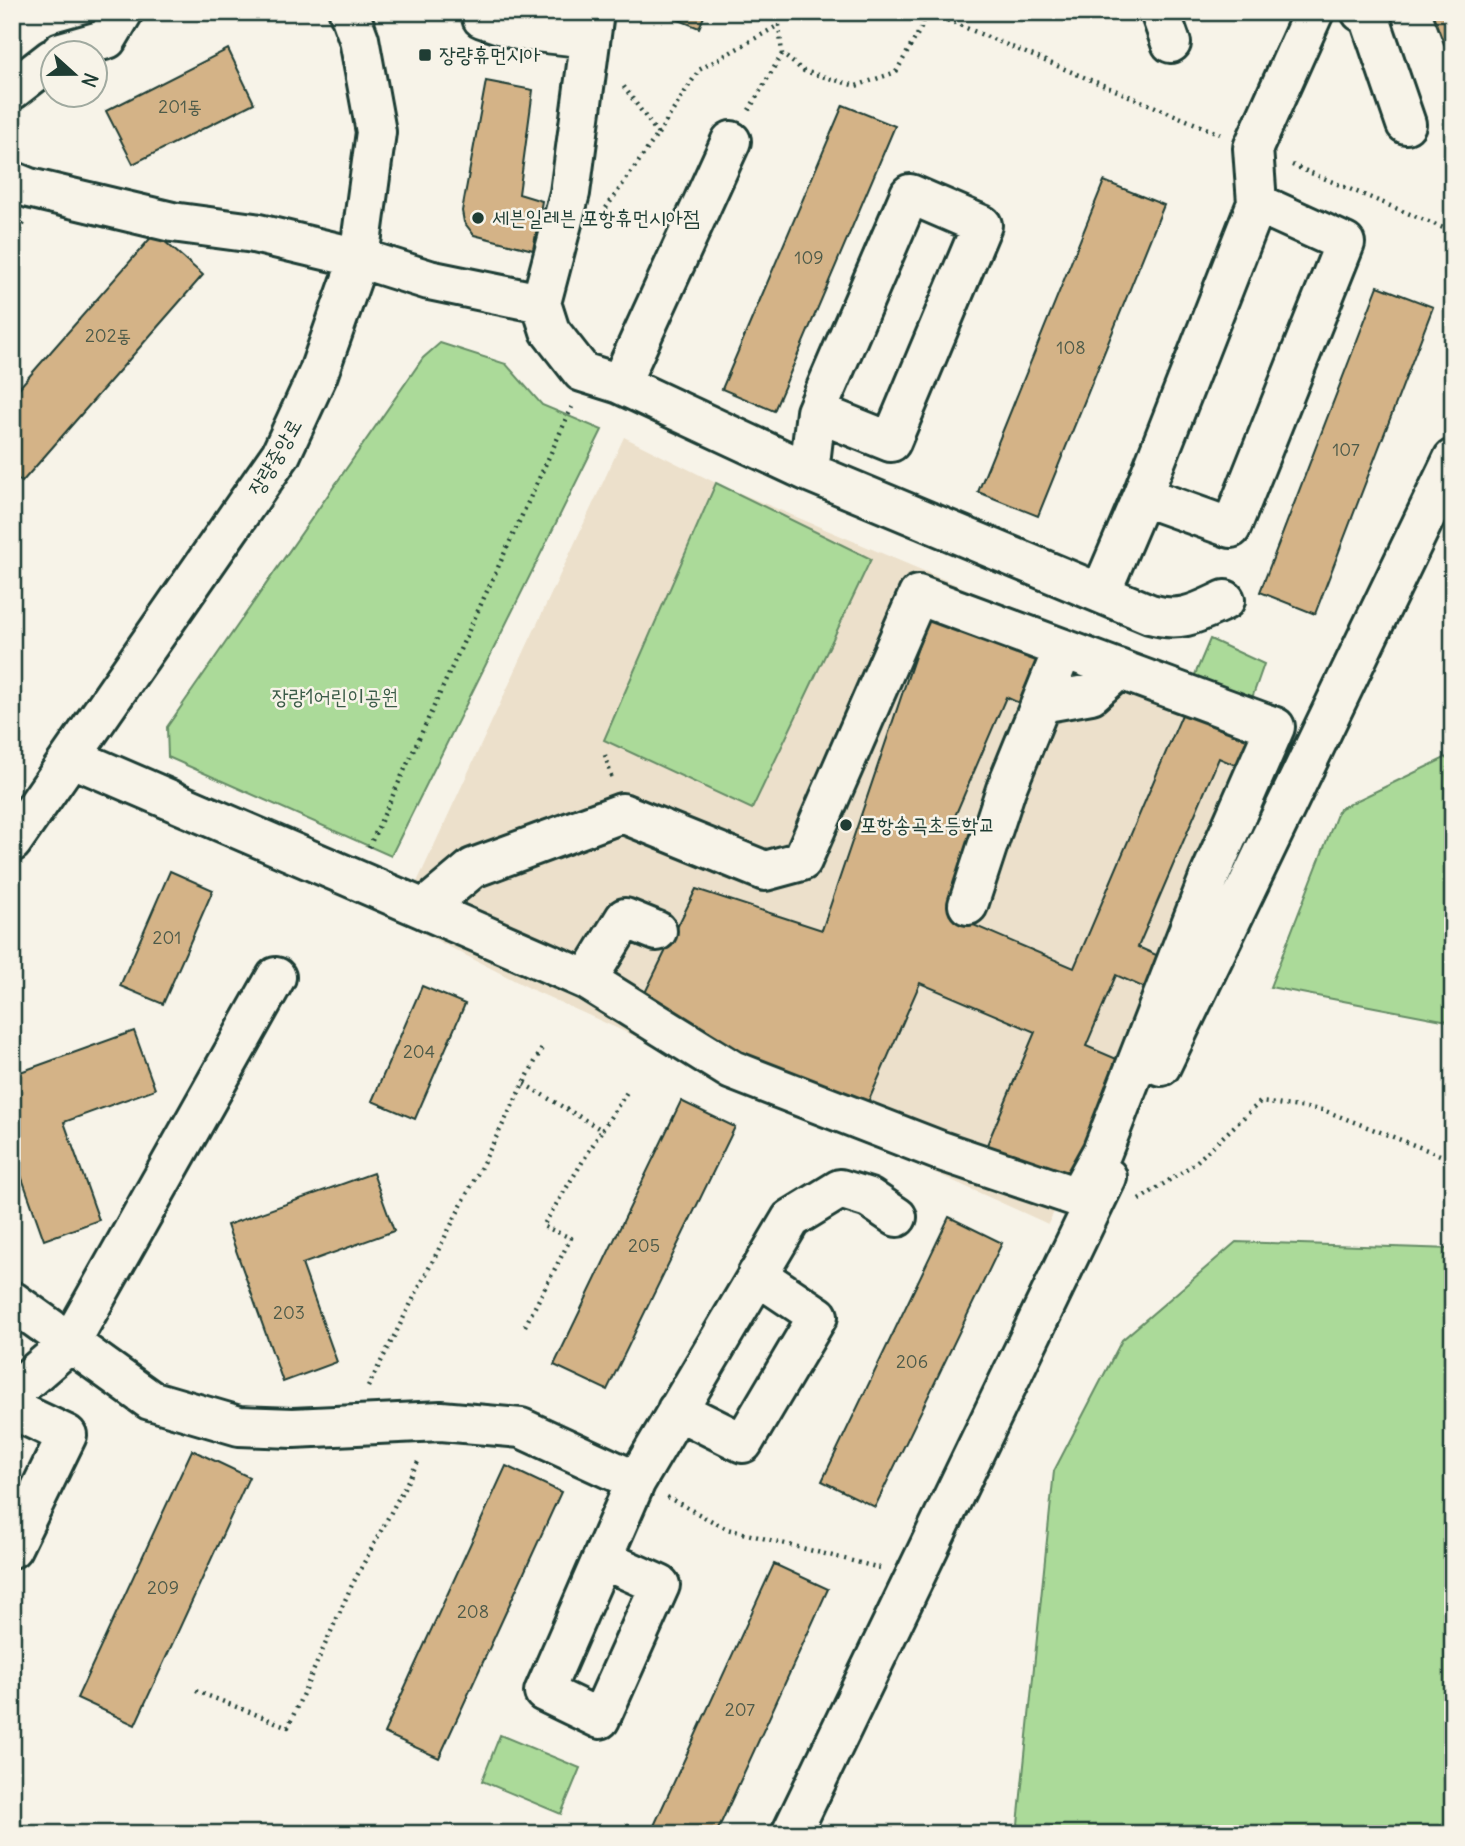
<svg xmlns="http://www.w3.org/2000/svg" width="1465" height="1846" viewBox="0 0 1465 1846" font-family="Delius,'Poor Story',sans-serif">
	<style>
		.built { fill: #ece0cb }
		.green { fill: #abda99; stroke: #658c66; stroke-width: 2 }
		.building { fill: #d4b387; stroke: #1f3d34; stroke-width: 2 }
		.lines { fill: none; stroke-linecap: round; stroke-linejoin: round }
		.minor-casing { stroke: #1f3d34; stroke-width: 44 }
		.path { stroke: #1f3d34; stroke-width: 4.5; stroke-dasharray: 2 5; stroke-linecap: butt }
		.minor { stroke: #f7f3e8; stroke-width: 38 }
		.poi-dot { fill: #1f3d34; stroke: #f7f3e8; stroke-width: 2.5 }
		.labels { text-anchor: middle; stroke-width: 5; stroke-linejoin: round; paint-order: stroke }
		.number-label { font-size: 18px; fill: #4c5a49 }
		.poi-label { font-size: 21px; fill: #1f3d34; stroke: #f7f3e8; text-anchor: start }
		.street-label { font-size: 21px; fill: #1f3d34; stroke: #f7f3e8 }
		.park-label { font-size: 21px; fill: #3b5c48; stroke: #f7f3e8 }
	</style>
	<rect width="100%" height="100%" fill="#f7f3e8"/>
	<filter id="ink" filterUnits="userSpaceOnUse"><feTurbulence type="fractalNoise" baseFrequency=".0143" numOctaves="2"/><feDisplacementMap in="SourceGraphic" scale="14" xChannelSelector="R" yChannelSelector="G"/><feConvolveMatrix kernelMatrix="1 2 1 2 8 2 1 2 1" color-interpolation-filters="sRGB"/></filter>
	<g filter="url(#ink)">
		<path class="built" d="M 624,437 L 716,483 L 1295,728 L 1048,1224 L 535,991 L 399,921 Z"/>
		<path class="green" d="M 440,343 L 506,364 L 542,405 L 602,430 L 391,856 L 168,757 L 167,727 L 423,358 Z
			M 716,483 L 871,559 L 752,809 L 604,740 Z
			M 1210,639 L 1264,664 L 1251,701 L 1194,677 Z
			M 1453,754 L 1453,1022 L 1270,987 L 1339,809 Z
			M 1236,1242 L 1453,1249 L 1453,1834 L 1017,1834 L 1054,1471 L 1122,1340 Z
			M 500,1735 L 580,1768 L 561,1814 L 482,1781 Z"/>
		<path class="building" d="M 659,12 L 706,12 L 699,28 Z
			M 1432,12 L 1453,12 L 1453,68 Z
			M 228,49 L 254,103 L 133,164 L 106,111 Z
			M 486,81 L 533,90 L 519,194 L 542,201 L 533,250 L 474,235 L 464,222 L 462,211 Z
			M 843,105 L 895,126 L 774,411 L 722,389 Z
			M 1104,181 L 1164,205 L 1038,516 L 978,492 Z
			M 155,233 L 203,275 L 22,482 L 12,474 L 12,396 Z
			M 1378,286 L 1433,307 L 1315,614 L 1260,592 Z
			M 933,603 L 1055,660 L 1037,711 L 1006,697 L 955,816 L 986,830 L 950,915 L 1074,968 L 1189,698 L 1268,733 L 1251,772 L 1219,758 L 1138,947 L 1170,961 L 1156,993 L 1116,975 L 1086,1046 L 1133,1066 L 1080,1188 L 986,1147 L 1035,1032 L 920,983 L 866,1107 L 637,1009 L 696,889 L 822,930 Z
			M 170,871 L 213,890 L 163,1004 L 120,986 Z
			M 422,986 L 465,1004 L 415,1119 L 372,1101 Z
			M 134,1031 L 155,1089 L 64,1122 L 99,1220 L 44,1240 L 12,1150 L 12,1075 Z
			M 681,1101 L 735,1127 L 607,1390 L 554,1365 Z
			M 373,1173 L 394,1231 L 302,1264 L 337,1362 L 283,1382 L 227,1225 Z
			M 949,1217 L 1002,1243 L 875,1507 L 822,1481 Z
			M 192,1450 L 249,1477 L 135,1725 L 77,1698 Z
			M 506,1466 L 561,1492 L 439,1758 L 384,1733 Z
			M 774,1564 L 828,1589 L 716,1834 L 660,1834 L 652,1830 Z"/>
		<g class="lines">
			<g class="minor-casing">
				<path id="minor" d="M 481,12 L 482,18 L 518,30 L 590,38
					M 594,12 L 570,193 L 541,303 L 550,331 L 582,372 L 620,384 L 809,472 L 1150,614 C 1182,623 1197,613 1225,600
					M 1160,12 L 1171,43
					M 1361,12 L 1369,16 L 1406,124
					M 61,52 L 107,39 L 123,12
					M 12,90 L 52,59
					M 12,181 L 29,188 L 172,222 L 254,233 L 359,258 L 429,280 L 541,303
					M 620,384 L 731,141
					M 809,472 L 816,412 L 910,194 L 982,225 L 891,442 L 816,412
					M 1142,496 L 1231,528 L 1345,243 L 1257,203
					M 1101,592 L 1142,496 L 1257,203 L 1253,148 L 1314,12
					M 1041,703 L 1091,694 L 1119,669
					M 73,758 L 424,909 L 473,868 L 622,813 L 765,871 L 802,861 L 918,595 L 1275,727 L 1209,878 L 1102,1152 L 1077,1197 L 938,1150 L 732,1070 L 587,980 L 424,909
					M 12,842 L 281,454 L 318,374 L 359,258 L 376,132 L 359,39 L 349,12
					M 968,905 L 1006,789 L 1063,649
					M 587,980 L 625,918 L 657,931
					M 1161,1066 L 1453,459
					M 12,1301 L 150,1400 L 239,1426 L 293,1428 L 441,1421 L 521,1428 L 636,1481
					M 12,1393 L 70,1343 L 276,977
					M 12,1409 L 67,1435 L 12,1548
					M 677,1410 L 743,1443 L 818,1316 L 757,1275
					M 602,1559 L 660,1585 L 600,1719 L 544,1692 L 636,1481 L 791,1219 L 840,1189 L 869,1198 L 897,1217
					M 791,1834 L 1107,1177"/>
			</g>
			<path class="path" d="M 785,12 L 779,25 L 782,54 L 804,71 L 856,86 L 896,72 L 921,28 L 926,12
				M 928,12 L 1220,134
				M 749,110 L 782,54
				M 658,134 L 699,70 L 779,25
				M 1292,165 L 1453,232
				M 606,208 L 658,134 L 622,84
				M 12,243 L 24,223
				M 605,755 L 612,779
				M 369,847 L 572,407
				M 524,1084 L 602,1130 L 629,1089
				M 1139,1200 L 1194,1164 L 1260,1102 L 1323,1110 L 1453,1160
				M 525,1326 L 571,1238 L 543,1226 L 602,1130
				M 368,1387 L 542,1048
				M 667,1497 L 727,1529 L 880,1568
				M 196,1691 L 288,1727 L 351,1587 L 420,1458"/>
			<use href="#minor" class="minor"/>
		</g>
	</g>
	<g class="poi-dot">
		<rect x="418" y="48" width="14" height="14" rx="3.5"/>
		<circle cx="478" cy="218" r="7"/>
		<circle cx="846" cy="825" r="7"/>
	</g>
	<g class="labels">
		<g class="number-label">
			<text x="180" y="113">201동</text>
			<text x="809" y="264">109</text>
			<text x="108" y="342">202동</text>
			<text x="1071" y="354">108</text>
			<text x="1346" y="456">107</text>
			<text x="167" y="944">201</text>
			<text x="419" y="1058">204</text>
			<text x="644" y="1252">205</text>
			<text x="289" y="1319">203</text>
			<text x="912" y="1368">206</text>
			<text x="163" y="1594">209</text>
			<text x="473" y="1618">208</text>
			<text x="740" y="1716">207</text>
		</g>
		<g class="poi-label">
			<text x="439" y="62">장량휴먼시아</text>
			<text x="492" y="225">세븐일레븐 포항휴먼시아점</text>
			<text x="860" y="832">포항송곡초등학교</text>
		</g>
		<g class="street-label">
			<text transform="translate(275 457) rotate(-60)" y="7">장량중앙로</text>
		</g>
		<g class="park-label">
			<text x="335" y="704">장량1어린이공원</text>
		</g>
	</g>
	<rect width="1465" height="1846" fill="none" stroke="#f7f3e8" stroke-width="42"/>
	<rect x="21" y="21" width="1423" height="1804" fill="none" stroke="#1f3d34" stroke-width="2.5" filter="url(#ink)"/>
	<g transform="translate(74 74) rotate(111)"><circle r="33" fill="#f7f3e8" stroke="#a1aaa0" stroke-width="2"/>
	<path d="M0-5L12 26L0 18L-12 26Z" fill="#1f3d34"/>
	<text y="-10" font-size="19" font-weight="bold" text-anchor="middle" fill="#1f3d34">N</text>
	</g>
</svg>
